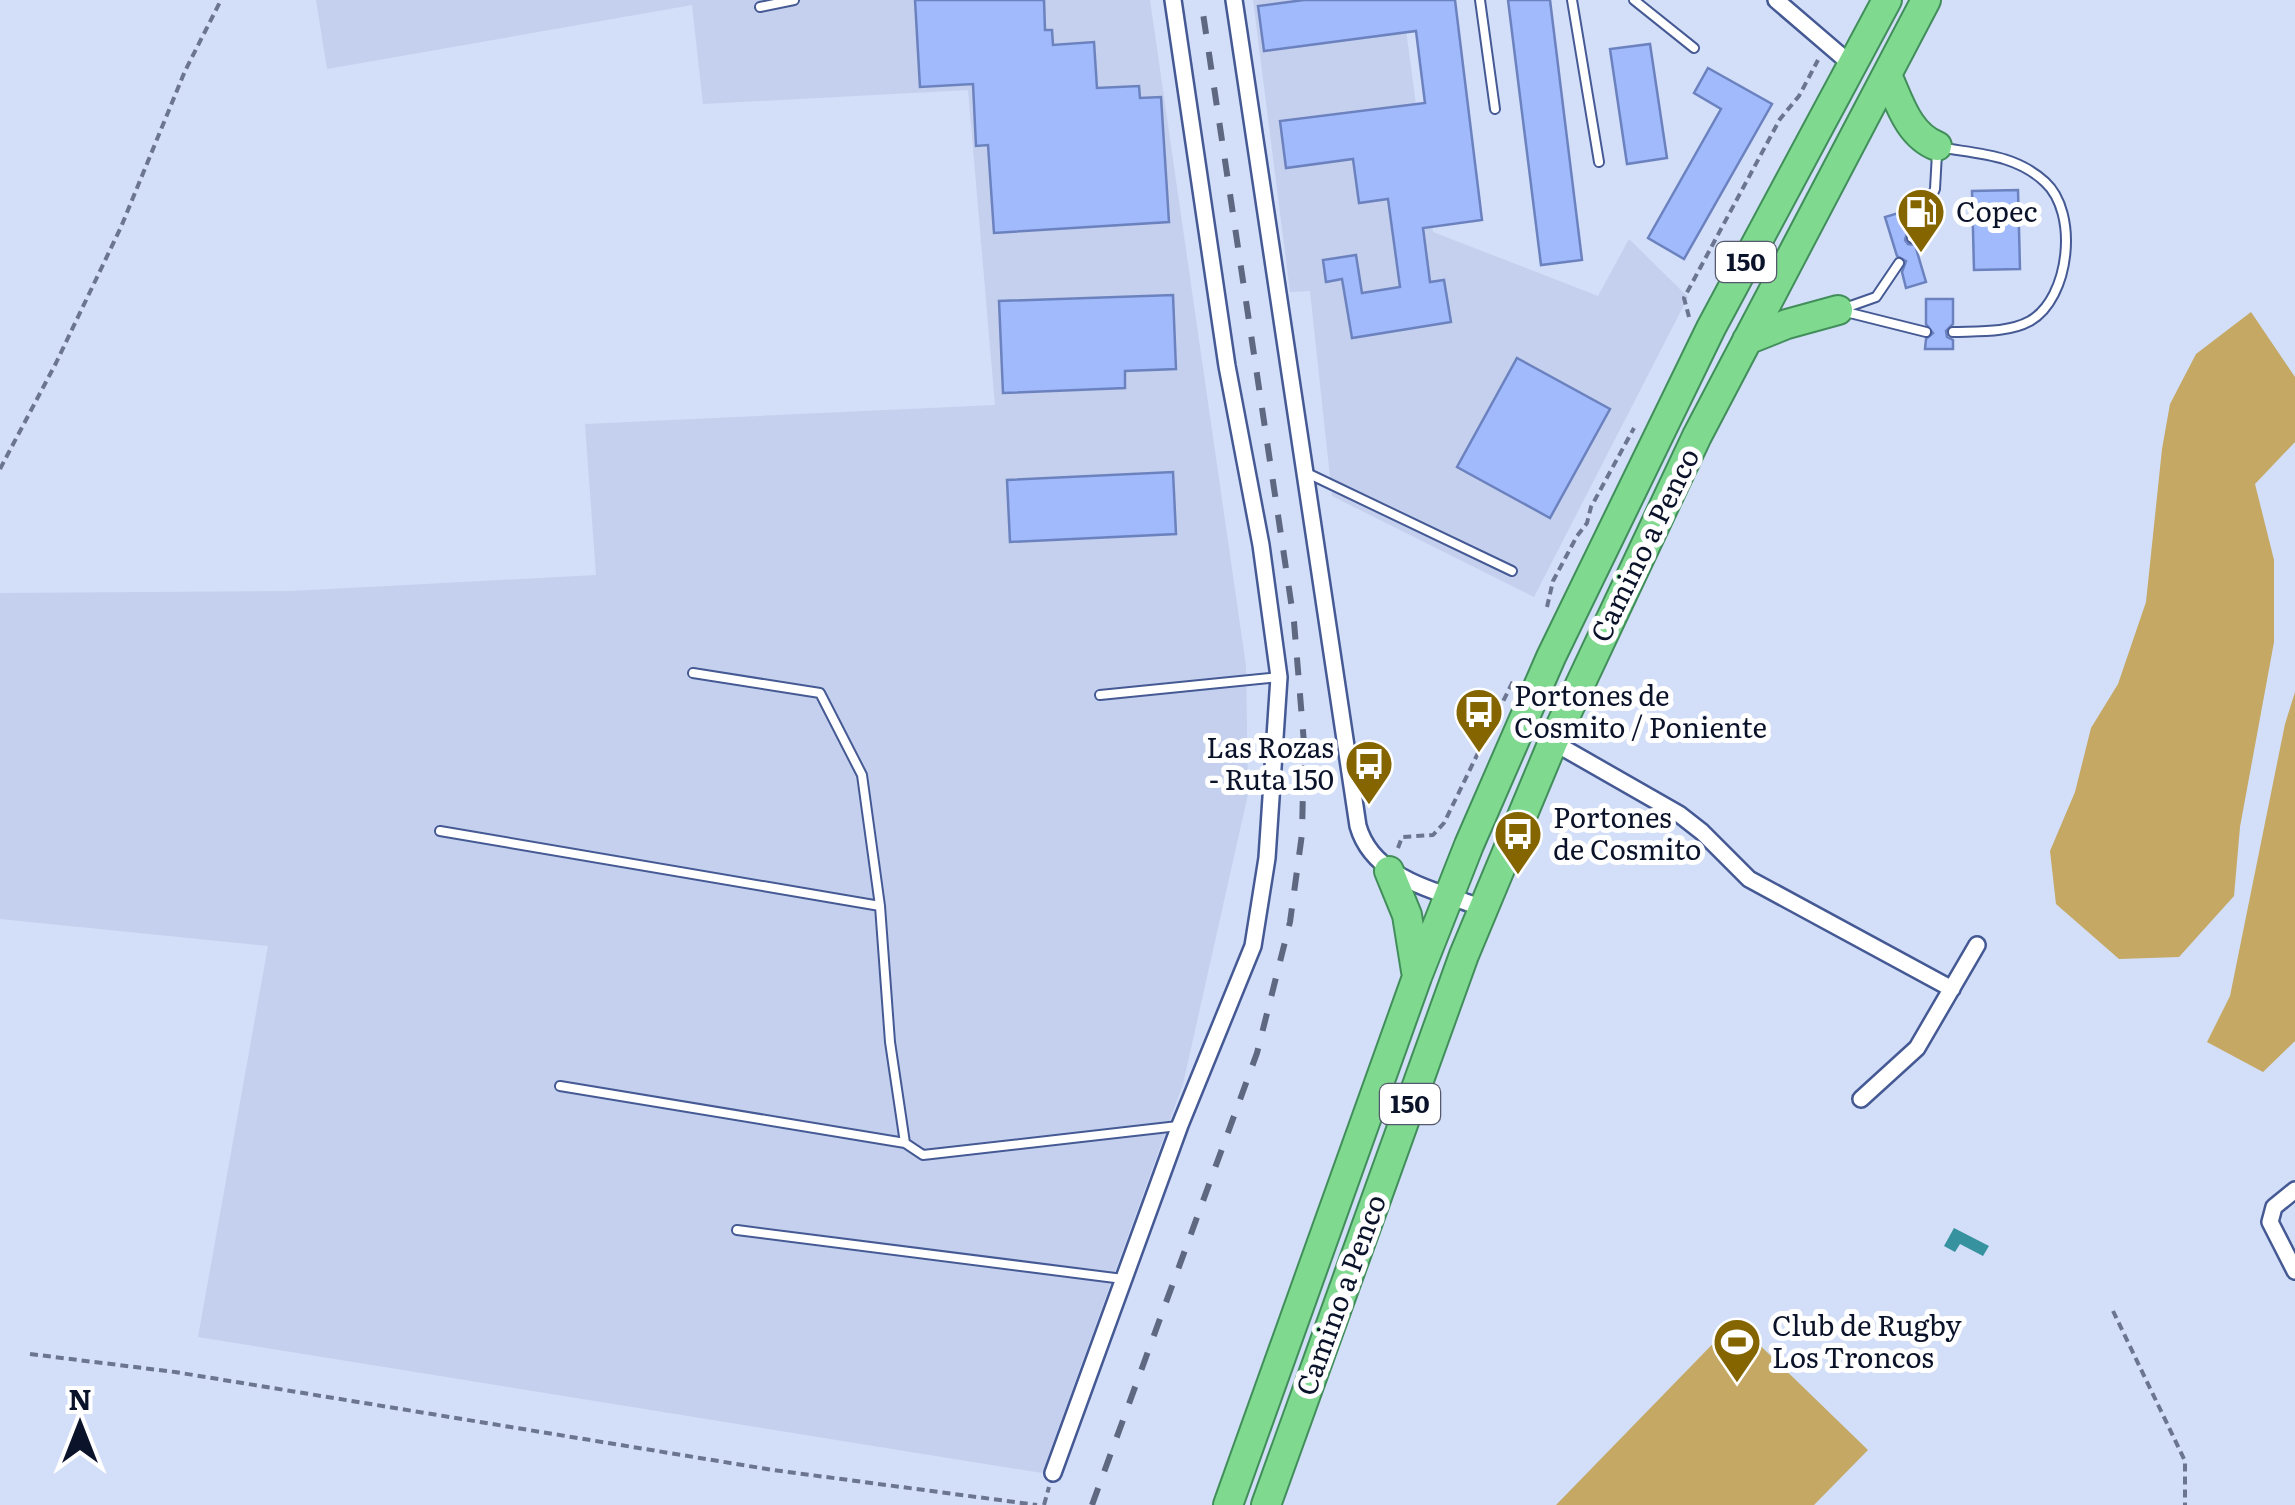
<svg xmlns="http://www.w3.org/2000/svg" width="2295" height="1505" viewBox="0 0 2295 1505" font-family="Literata,serif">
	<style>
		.built { fill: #c4d0ed }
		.green { fill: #c4a863 }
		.water { fill: #36929e }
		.building { fill: #a1bafc; stroke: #6b82bf; stroke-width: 2.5 }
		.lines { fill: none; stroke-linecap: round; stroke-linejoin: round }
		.service-casing { stroke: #455a94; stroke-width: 12 }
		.minor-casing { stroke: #455a94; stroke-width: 20 }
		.trunk-casing { stroke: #428e5b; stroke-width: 32 }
		.path { stroke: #6c758f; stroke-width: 4; stroke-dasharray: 8 5; stroke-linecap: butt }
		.service { stroke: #fff; stroke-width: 8 }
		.minor { stroke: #fff; stroke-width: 15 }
		.trunk { stroke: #7fda90; stroke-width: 28 }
		.rail { stroke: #5f6881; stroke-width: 6; stroke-dasharray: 18 18; stroke-linecap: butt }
		.labels { text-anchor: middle; stroke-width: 10; stroke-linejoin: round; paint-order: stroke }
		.shield { fill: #fff; stroke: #545a6b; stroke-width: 2.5 }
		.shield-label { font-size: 25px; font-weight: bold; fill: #0b132b }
		.poi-label { font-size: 28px; fill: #0b132b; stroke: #fff; text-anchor: start }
		.street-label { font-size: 28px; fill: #0b132b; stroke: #fff }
	</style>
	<rect width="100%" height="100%" fill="#d3def9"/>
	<path class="built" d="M 316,0 L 1150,0 L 1246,666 L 1248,794 L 1183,1084 L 1042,1473 L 198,1337 L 268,946 L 0,919 L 0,593 L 292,591 L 596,575 L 585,424 L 995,405 L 968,90 L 703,104 L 692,5 L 327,69 Z
		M 1253,0 L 1402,0 L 1433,232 L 1598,296 L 1629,239 L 1688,297 L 1534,597 L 1332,496 L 1310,291 L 1290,292 Z"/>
	<path class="green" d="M 2251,312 L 2295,377 L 2295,442 L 2255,484 L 2274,560 L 2274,642 L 2240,827 L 2234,896 L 2179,957 L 2119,959 L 2056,904 L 2050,851 L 2075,792 L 2091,728 L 2118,684 L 2146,602 L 2162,449 L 2170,404 L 2196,354 Z
		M 2295,692 L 2295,1041 L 2263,1072 L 2207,1042 L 2230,996 L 2285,724 Z
		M 1735,1321 L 1868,1450 L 1814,1505 L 1556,1505 Z"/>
	<path class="water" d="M 1954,1228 L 1989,1246 L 1983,1256 L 1960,1244 L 1955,1252 L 1944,1246 Z"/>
	<path class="building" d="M 915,0 L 1044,0 L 1045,30 L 1052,30 L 1053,45 L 1094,42 L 1097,88 L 1139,86 L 1140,98 L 1161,97 L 1169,222 L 994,233 L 988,145 L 976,146 L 973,84 L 920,87 Z
		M 1304,0 L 1455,0 L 1482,220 L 1423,228 L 1430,282 L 1444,280 L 1451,322 L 1352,338 L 1342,279 L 1326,282 L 1323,260 L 1356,255 L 1362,293 L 1400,287 L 1388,199 L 1359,203 L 1353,159 L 1286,168 L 1280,121 L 1425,103 L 1416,31 L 1264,51 L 1258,6 Z
		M 1508,0 L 1550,0 L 1582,260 L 1541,265 Z
		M 1650,44 L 1667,158 L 1627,164 L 1610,49 Z
		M 1708,68 L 1772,104 L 1684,259 L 1648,238 L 1721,109 L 1694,93 Z
		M 2018,190 L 2020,269 L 1974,270 L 1972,191 Z
		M 1905,211 L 1909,226 L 1905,240 L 1908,244 L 1915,245 L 1926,282 L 1906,288 L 1902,272 L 1906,261 L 1897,256 L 1885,217 Z
		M 1173,295 L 1176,369 L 1125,371 L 1125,388 L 1003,393 L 999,301 Z
		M 1926,299 L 1953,299 L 1953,324 L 1946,331 L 1947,337 L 1953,340 L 1953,349 L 1925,349 L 1926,339 L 1933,333 L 1926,324 Z
		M 1517,358 L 1610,409 L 1550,518 L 1457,467 Z
		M 1173,472 L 1176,534 L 1010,542 L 1007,480 Z"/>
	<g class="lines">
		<g class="service-casing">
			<path id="service" d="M 1480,0 L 1495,109
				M 1572,0 L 1599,162
				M 1634,0 L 1694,48
				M 760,7 L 794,0
				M 1944,148 C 1980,154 2016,155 2045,182 C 2079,213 2070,298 2030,321 C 2008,333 1978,331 1953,332
				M 1912,238 L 1935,189 L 1937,153
				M 1842,309 L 1876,297 L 1899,263
				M 1842,311 L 1926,332
				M 1307,473 L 1512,571
				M 693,673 L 820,693 L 862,775 L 880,906 L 890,1042 L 905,1143 L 923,1155 L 1178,1126
				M 1100,695 L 1279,677
				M 440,831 L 880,906
				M 560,1086 L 905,1143
				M 737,1230 L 1123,1279"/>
		</g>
		<g class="minor-casing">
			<path id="minor" d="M 1234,0 L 1358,826 C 1373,879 1436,890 1482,908
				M 1776,0 L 1853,66
				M 1553,742 L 1679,814 L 1702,832 L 1749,879 L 1952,989
				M 1861,1099 L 1917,1048 L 1977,945
				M 2295,1190 L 2274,1207 L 2270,1222 L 2295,1271
				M 1053,1473 L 1180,1125 L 1253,946 L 1267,858 L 1279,677 L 1261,545 L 1227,366 L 1173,0"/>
		</g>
		<g class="trunk-casing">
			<path id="trunk" d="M 1887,75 C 1899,101 1908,135 1937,146
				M 1747,340 L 1787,324 L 1838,310
				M 1389,871 L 1407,915 L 1416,971
				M 1228,1505 L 1417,977 L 1469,845 L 1551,657 L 1711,328 L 1887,0
				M 1266,1505 L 1464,955 L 1553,742 L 1697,436 L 1926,0"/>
		</g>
		<path class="path" d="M 1689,317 L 1684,298 L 1780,119 L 1799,96 L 1818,60
			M 0,469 L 56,363 L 121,227 L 185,71 L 221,0
			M 1547,607 L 1553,581 L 1577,536 L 1587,523 L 1591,507 L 1634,428
			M 1398,848 L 1402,837 L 1433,835 L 1444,823 L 1514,679
			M 2113,1311 L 2185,1461 L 2185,1505
			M 30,1354 L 175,1372 L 773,1470 L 1037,1505
			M 1044,1505 L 1049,1487"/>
		<use href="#service" class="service"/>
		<use href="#minor" class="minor"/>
		<use href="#trunk" class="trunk"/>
		<path class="rail" d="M 1092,1505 L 1257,1053 L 1290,922 L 1302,834 L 1304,743 L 1294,622 L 1201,0"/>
	</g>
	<defs>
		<g id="fuel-pin" transform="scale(2.5)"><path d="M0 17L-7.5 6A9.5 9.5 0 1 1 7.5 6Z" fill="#846500" stroke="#fff"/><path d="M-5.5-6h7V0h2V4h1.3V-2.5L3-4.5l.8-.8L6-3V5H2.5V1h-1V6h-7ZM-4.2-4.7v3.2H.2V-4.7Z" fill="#fff"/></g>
		<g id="bus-pin" transform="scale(2.5)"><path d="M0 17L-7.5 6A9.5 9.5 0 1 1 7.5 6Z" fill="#846500" stroke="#fff"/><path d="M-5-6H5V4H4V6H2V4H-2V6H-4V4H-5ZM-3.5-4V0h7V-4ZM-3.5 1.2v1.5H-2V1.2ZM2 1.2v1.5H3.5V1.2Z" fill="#fff"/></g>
		<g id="stadium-pin" transform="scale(2.5)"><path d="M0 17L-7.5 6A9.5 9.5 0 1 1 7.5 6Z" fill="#846500" stroke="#fff"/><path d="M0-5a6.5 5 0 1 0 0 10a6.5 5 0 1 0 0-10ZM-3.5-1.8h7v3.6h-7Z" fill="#fff"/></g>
	</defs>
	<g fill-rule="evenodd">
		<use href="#fuel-pin" x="1921" y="212"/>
		<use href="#bus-pin" x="1479" y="712"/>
		<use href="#bus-pin" x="1369" y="764"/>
		<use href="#bus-pin" x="1518" y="834"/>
		<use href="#stadium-pin" x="1737" y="1342"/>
	</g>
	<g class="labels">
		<g class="shield">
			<rect x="1716" y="242" width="60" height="40" rx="8"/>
			<rect x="1380" y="1084" width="60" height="40" rx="8"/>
		</g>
		<g class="shield-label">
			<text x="1746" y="271">150</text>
			<text x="1410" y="1113">150</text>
		</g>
		<g class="poi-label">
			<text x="1956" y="222">Copec</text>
			<text x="1514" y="706">Portones de<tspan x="1514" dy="32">Cosmito / Poniente</tspan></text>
			<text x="1334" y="758" text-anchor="end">Las Rozas<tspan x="1334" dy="32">- Ruta 150</tspan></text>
			<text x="1553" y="828">Portones<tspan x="1553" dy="32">de Cosmito</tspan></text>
			<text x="1772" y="1336">Club de Rugby<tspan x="1772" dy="32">Los Troncos</tspan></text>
		</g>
		<g class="street-label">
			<text transform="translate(1645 545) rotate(-64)" y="10">Camino a Penco</text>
			<text transform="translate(1341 1295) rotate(-70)" y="10">Camino a Penco</text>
		</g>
	</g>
	<g transform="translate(80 1425)" stroke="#ffffff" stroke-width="8" paint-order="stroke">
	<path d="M0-8L18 38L0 25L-18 38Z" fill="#0b132b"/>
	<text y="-15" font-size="28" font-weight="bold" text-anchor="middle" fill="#0b132b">N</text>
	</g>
</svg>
